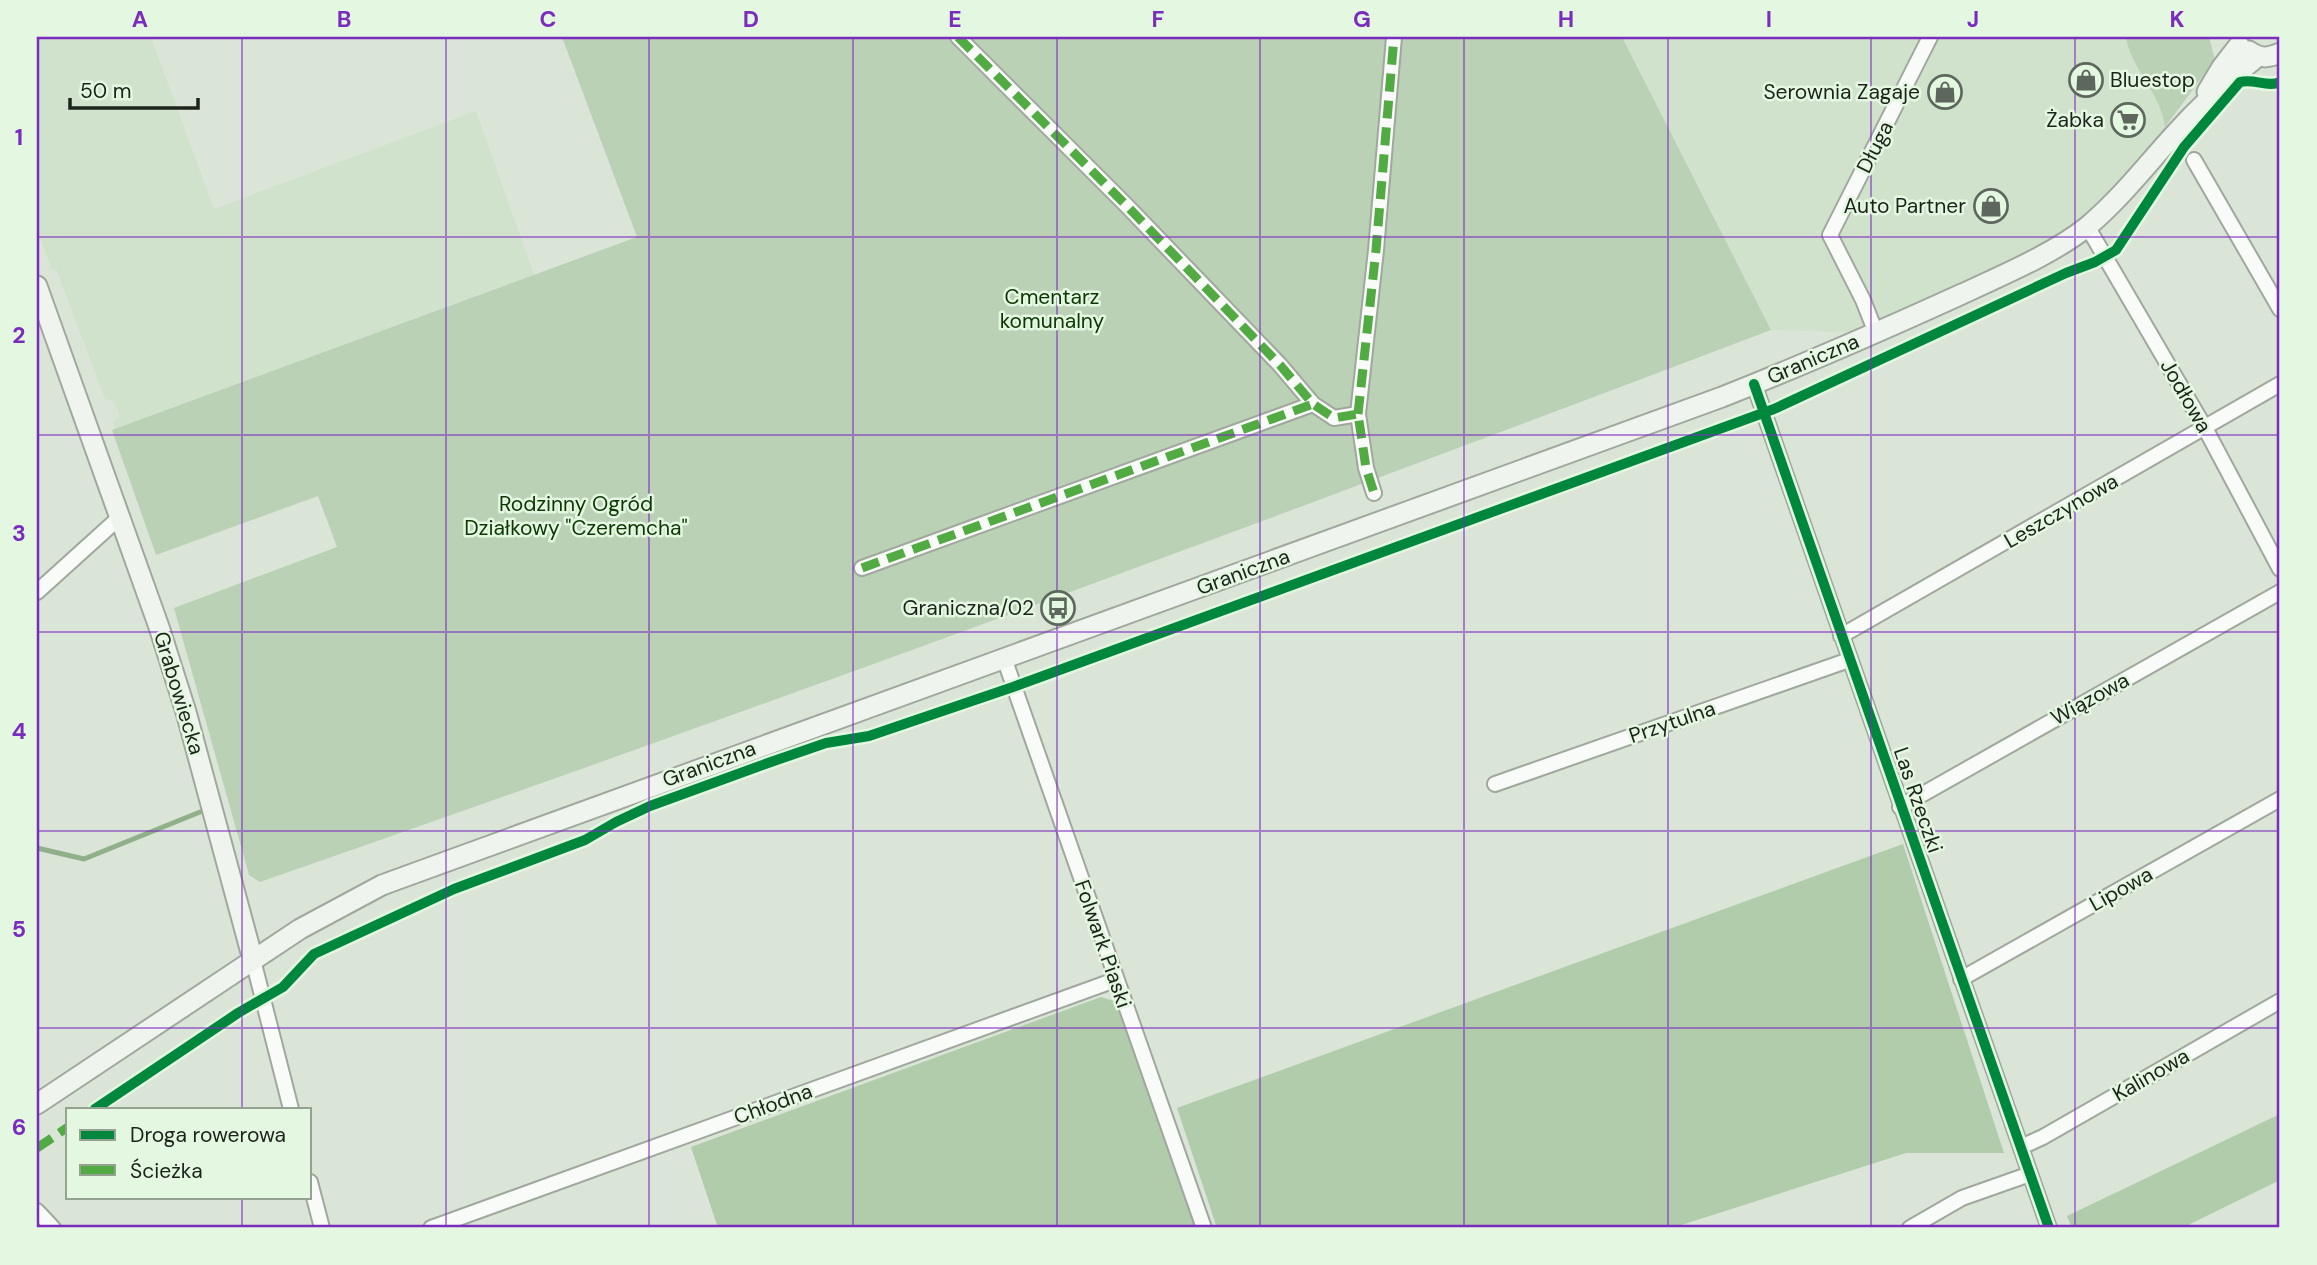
<svg xmlns="http://www.w3.org/2000/svg" width="2317" height="1265" viewBox="0 0 2317 1265" font-family="'DM Sans',sans-serif">
	<style>
		.built { fill: #d0e2cc }
		.green { fill: #bad1b5 }
		.forest { fill: #b0ccaa }
		.lines { fill: none; stroke-linecap: round; stroke-linejoin: round }
		.stream { stroke: #90b08a; stroke-width: 5 }
		.street-casing { stroke: #a0a89e; stroke-width: 18 }
		.secondary-casing { stroke: #a0a89e; stroke-width: 23 }
		.street { stroke: #f9fbf9; stroke-width: 14 }
		.secondary { stroke: #f0f4ef; stroke-width: 19 }
		.quiet { stroke: #52aa43; stroke-width: 9; stroke-dasharray: 18 9; stroke-linecap: butt }
		.cycleway-casing { stroke: #e4f7e1; stroke-width: 15 }
		.cycleway { stroke: #00873e; stroke-width: 10 }
		.grid { fill: none; stroke: #7b2cbf; stroke-width: 2; stroke-opacity: 0.55 }
		.labels { text-anchor: middle; stroke-width: 5; stroke-linejoin: round; paint-order: stroke }
		.poi-label { font-size: 21px; fill: #1c231b; stroke: #e4f7e1; text-anchor: end }
		.street-label { font-size: 21px; fill: #1c231b; stroke: #e4f7e1 }
		.park-label { font-size: 21px; fill: #0c3603; stroke: #e4f7e1 }
		.neatline { fill: none; stroke: #7b2cbf; stroke-width: 2.5 }
		.grid-label { font-size: 23px; text-anchor: middle; font-weight: bold; fill: #7b2cbf }
	</style>
	<rect width="100%" height="100%" fill="#dae5d8"/>
	<path class="built" d="M 37,37 L 151,37 L 214,209 L 476,111 L 534,275 L 116,429 L 113,422 L 120,417 L 114,401 L 105,399 L 56,269 L 52,270 L 37,229 Z
		M 1622,37 L 2126,37 L 2135,59 L 2163,112 L 2165,127 L 2174,135 L 2087,226 L 1876,333 L 1771,330 Z"/>
	<path class="green" d="M 562,37 L 1622,37 L 1771,330 C 1270,520 767,706 260,882 L 249,875 L 174,608 L 337,547 L 318,496 L 156,555 L 112,430 L 637,237 Z
		M 2126,37 L 2209,37 L 2215,60 L 2165,127 C 2161,93 2130,67 2126,37 Z"/>
	<path class="forest" d="M 1903,844 L 2004,1153 L 1906,1153 L 1672,1228 L 1217,1228 L 1177,1108 Z
		M 1101,997 L 1120,1003 L 1196,1228 L 718,1228 L 691,1147 Z
		M 2280,1114 L 2280,1180 L 2182,1228 L 2072,1228 L 2067,1216 Z"/>
	<g class="lines">
		<path class="stream" d="M 37,848 L 84,859 L 200,812"/>
		<g class="street-casing">
			<path id="street" d="M 958,37 L 1128,207 L 1280,365 L 1313,404 L 1334,418 L 1358,414 L 1366,468 L 1374,493
				M 2194,160 L 2280,309
				M 2087,226 L 2205,428 L 2280,569
				M 1876,333 L 1863,300 L 1830,235 L 1930,37
				M 1754,384 L 2049,1228
				M 1358,414 L 1376,250 L 1394,37
				M 862,568 L 1313,404
				M 37,592 L 120,517
				M 1841,636 L 2280,384
				M 1004,658 L 1204,1228
				M 1495,784 L 1849,660
				M 1900,807 L 2280,592
				M 253,960 L 291,1109
				M 1961,979 L 2280,799
				M 2021,1147 L 2043,1137 L 2280,1001
				M 310,1182 L 322,1228
				M 37,1211 L 53,1228
				M 431,1228 L 1115,980
				M 1910,1228 L 1962,1198 L 2030,1174"/>
		</g>
		<g class="secondary-casing">
			<path id="secondary" d="M 2249,51 C 2260,59 2268,58 2280,53
				M 2207,92 L 2222,67 L 2239,45
				M 37,286 L 159,627 L 186,712 L 253,960
				M 37,1104 L 300,929 L 382,885 L 1722,397 C 1803,365 1883,330 1962,294 C 2001,276 2055,253 2088,226 C 2119,200 2145,167 2172,137 C 2198,108 2227,81 2257,57"/>
		</g>
		<use href="#street" class="street"/>
		<use href="#secondary" class="secondary"/>
		<path class="quiet" d="M 958,37 L 1128,207 L 1280,365 L 1313,404 L 1334,418 L 1358,414 L 1366,468 L 1374,493
			M 1358,414 L 1376,250 L 1394,37
			M 862,568 L 1313,404
			M 37,1148 L 68,1127"/>
		<g class="cycleway-casing">
			<path id="cycleway" d="M 1754,384 L 2049,1228
				M 95,1109 L 238,1013 L 283,987 L 314,954 L 454,889 L 585,840 L 616,822 L 650,806 L 768,763 L 826,743 L 869,736 L 1013,687 L 1774,409 L 2066,273 L 2095,262 L 2116,250 L 2184,147 L 2240,82 C 2254,78 2268,88 2280,82"/>
		</g>
		<use href="#cycleway" class="cycleway"/>
	</g>
	<path class="grid" d="M 242,37 L 242,1109M 446,37 L 446,1228M 649,37 L 649,1228M 853,37 L 853,1228M 1057,37 L 1057,1228M 1260,37 L 1260,1228M 1464,37 L 1464,1228M 1668,37 L 1668,1228M 1871,37 L 1871,1228M 2075,37 L 2075,1228M 37,237 L 2280,237M 37,435 L 2280,435M 37,632 L 2280,632M 37,831 L 2280,831M 37,1028 L 2280,1028M 242,1197 L 242,1228"/>
	<defs>
		<g id="shop-ring" transform="scale(1.75)"><circle r="9.5" fill="#e4f7e1" stroke="#5e675d" stroke-width="1.5"/><path d="M-5-2.5h2.3a2.7 3.5 0 0 1 5.4 0H5L5.5 6h-11ZM-1.5-2.5h3a1.5 2.3 0 0 0-3 0Z" fill="#5e675d"/></g>
		<g id="supermarket-ring" transform="scale(1.75)"><circle r="9.5" fill="#e4f7e1" stroke="#5e675d" stroke-width="1.5"/><path d="M-6-5.5h2.5l.6 2H6L4.5 2H-2.5L-4.4-4H-6ZM-1.5 3.2a1.3 1.3 0 1 0 .1 0ZM3 3.2a1.3 1.3 0 1 0 .1 0Z" fill="#5e675d"/></g>
		<g id="bus-ring" transform="scale(1.75)"><circle r="9.5" fill="#e4f7e1" stroke="#5e675d" stroke-width="1.5"/><path d="M-5-6H5V4H4V6H2V4H-2V6H-4V4H-5ZM-3.5-4V0h7V-4ZM-3.5 1.2v1.5H-2V1.2ZM2 1.2v1.5H3.5V1.2Z" fill="#5e675d"/></g>
	</defs>
	<g fill-rule="evenodd">
		<use href="#shop-ring" x="2086" y="80"/>
		<use href="#shop-ring" x="1945" y="92"/>
		<use href="#supermarket-ring" x="2128" y="120"/>
		<use href="#shop-ring" x="1991" y="206"/>
		<use href="#bus-ring" x="1058" y="608"/>
	</g>
	<g class="labels">
		<g class="poi-label">
			<text x="2110" y="87" text-anchor="start">Bluestop</text>
			<text x="1920" y="99">Serownia Zagaje</text>
			<text x="2104" y="127">Żabka</text>
			<text x="1966" y="213">Auto Partner</text>
			<text x="1034" y="615">Graniczna/02</text>
		</g>
		<g class="street-label">
			<text transform="translate(1875 147) rotate(-63)" y="7">Długa</text>
			<text transform="translate(1813 359) rotate(-23)" y="7">Graniczna</text>
			<text transform="translate(2186 396) rotate(60)" y="7">Jodłowa</text>
			<text transform="translate(2061 511) rotate(-30)" y="7">Leszczynowa</text>
			<text transform="translate(1243 572) rotate(-20)" y="7">Graniczna</text>
			<text transform="translate(179 693) rotate(73)" y="7">Grabowiecka</text>
			<text transform="translate(2090 699) rotate(-29)" y="7">Wiązowa</text>
			<text transform="translate(1672 722) rotate(-19)" y="7">Przytulna</text>
			<text transform="translate(709 764) rotate(-20)" y="7">Graniczna</text>
			<text transform="translate(1918 800) rotate(71)" y="7">Las Rzeczki</text>
			<text transform="translate(2121 889) rotate(-29)" y="7">Lipowa</text>
			<text transform="translate(1103 944) rotate(71)" y="7">Folwark Piaski</text>
			<text transform="translate(2151 1075) rotate(-30)" y="7">Kalinowa</text>
			<text transform="translate(773 1104) rotate(-20)" y="7">Chłodna</text>
		</g>
		<g class="park-label">
			<text x="1052" y="304">Cmentarz<tspan x="1052" dy="24">komunalny</tspan></text>
			<text x="576" y="511">Rodzinny Ogród<tspan x="576" dy="24">Działkowy "Czeremcha"</tspan></text>
		</g>
	</g>
	<rect width="2317" height="1265" fill="none" stroke="#e4f7e1" stroke-width="77"/>
	<rect x="66" y="1108" width="245" height="91" fill="#e4f7e1" stroke="#94a292" stroke-width="2"/>
	<rect x="80" y="1130" width="35" height="10" fill="#00873e" stroke="#94a292" stroke-width="2"/>
	<text x="130" y="1142" font-size="21" fill="#1c231b">Droga rowerowa</text>
	<rect x="80" y="1165" width="35" height="10" fill="#52aa43" stroke="#94a292" stroke-width="2"/>
	<text x="130" y="1178" font-size="21" fill="#1c231b">Ścieżka</text>
	<path d="M70 98v10h128v-10" fill="none" stroke="#1c231b" stroke-width="3.5"/>
	<text x="80" y="98" font-size="21" fill="#1c231b" stroke="#e4f7e1" stroke-width="5" paint-order="stroke">50 m</text>
	<rect x="38" y="38" width="2240" height="1188" class="neatline"/>
	<g class="grid-label">
		<text x="140" y="27">A</text>
		<text x="344" y="27">B</text>
		<text x="548" y="27">C</text>
		<text x="751" y="27">D</text>
		<text x="955" y="27">E</text>
		<text x="1158" y="27">F</text>
		<text x="1362" y="27">G</text>
		<text x="1566" y="27">H</text>
		<text x="1769" y="27">I</text>
		<text x="1973" y="27">J</text>
		<text x="2177" y="27">K</text>
		<text x="19" y="145">1</text>
		<text x="19" y="343">2</text>
		<text x="19" y="541">3</text>
		<text x="19" y="739">4</text>
		<text x="19" y="937">5</text>
		<text x="19" y="1135">6</text>
	</g>
</svg>
